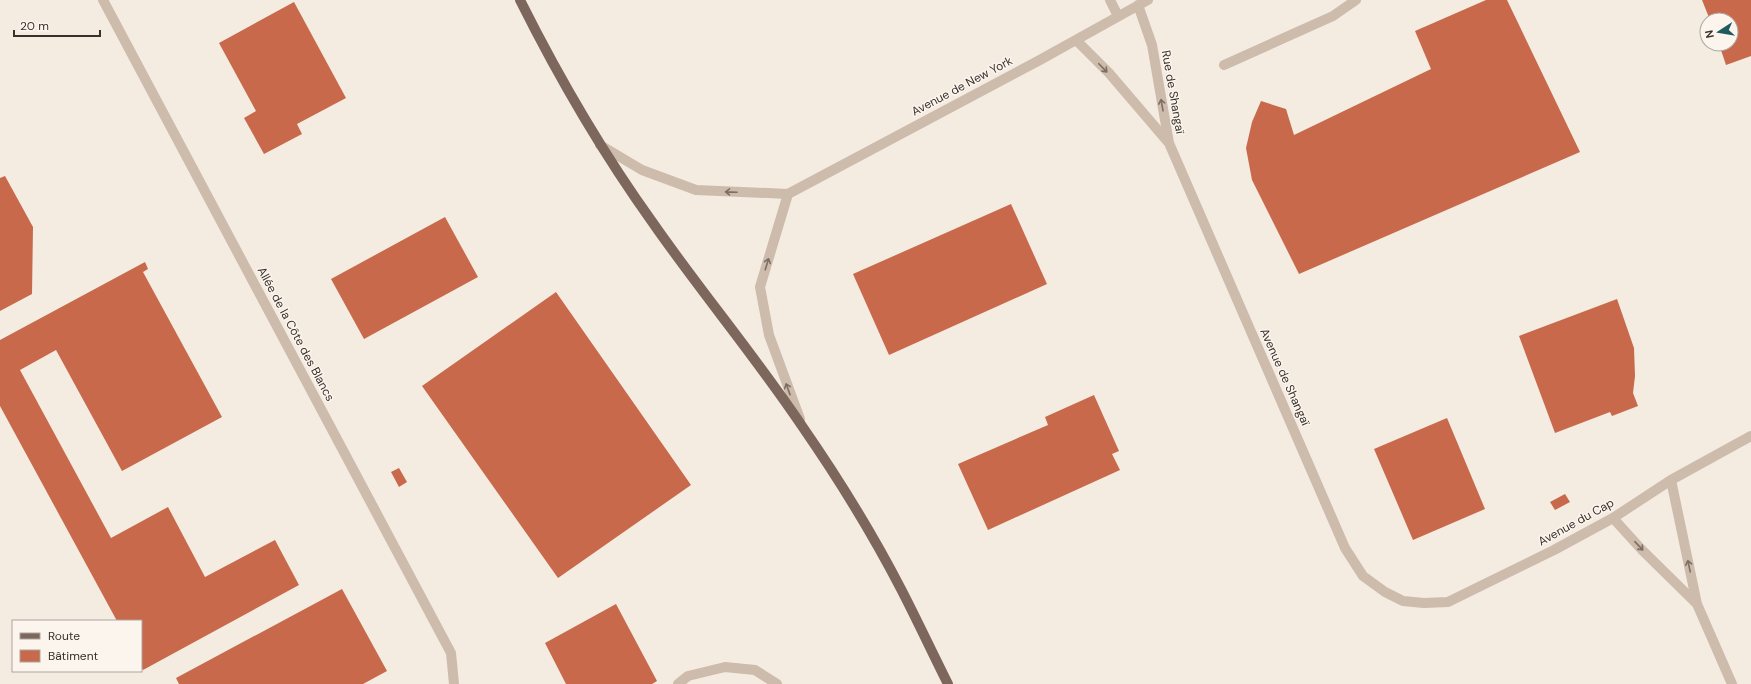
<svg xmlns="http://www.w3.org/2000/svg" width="1751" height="684" viewBox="0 0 1751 684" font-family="'DM Sans',sans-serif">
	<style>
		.building { fill: #c8694b }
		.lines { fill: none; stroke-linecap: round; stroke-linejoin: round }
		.minor { stroke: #cdbbac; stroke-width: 10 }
		.major { stroke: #7d675c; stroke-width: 10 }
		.oneway { stroke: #7d6f65 }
		.labels { text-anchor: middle; stroke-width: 3; stroke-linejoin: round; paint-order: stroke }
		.street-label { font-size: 12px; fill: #3b302b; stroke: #fbf5ee }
	</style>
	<rect width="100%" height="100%" fill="#f4ebe1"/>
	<path class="building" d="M 1486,0 L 1507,0 L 1580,152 L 1299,274 L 1252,180 L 1246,148 L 1252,122 L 1261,101 L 1286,109 L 1294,135 L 1431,69 L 1415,31 Z
		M 1702,0 L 1751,0 L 1751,56 L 1726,65 L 1719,44 L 1731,44 L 1731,20 L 1710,20 Z
		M 294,2 L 346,98 L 297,124 L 302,134 L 264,154 L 244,118 L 256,111 L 219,43 Z
		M 5,176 L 33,227 L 32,294 L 0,311 L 0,178 Z
		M 1011,204 L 1047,284 L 889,355 L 853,274 Z
		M 445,217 L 478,277 L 364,339 L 331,279 Z
		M 145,262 L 148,269 L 143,272 L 222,417 L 122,471 L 56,350 L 20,370 L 111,538 L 168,507 L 205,577 L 275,540 L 299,585 L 143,670 L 141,666 L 141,621 L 117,621 L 0,406 L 0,340 Z
		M 556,292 L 691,485 L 558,578 L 422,386 Z
		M 1617,299 L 1634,348 L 1635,376 L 1633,393 L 1638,406 L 1612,416 L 1610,412 L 1555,433 L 1519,336 Z
		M 1094,395 L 1119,451 L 1112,454 L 1120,470 L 988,530 L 958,464 L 1048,425 L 1045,417 Z
		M 1447,418 L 1485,509 L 1413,540 L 1374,449 Z
		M 399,468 L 407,482 L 399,487 L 391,472 Z
		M 1565,494 L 1570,502 L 1555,510 L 1550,502 Z
		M 342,589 L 387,671 L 363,684 L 179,684 L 176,678 Z
		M 616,604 L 657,681 L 652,684 L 566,684 L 545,643 Z"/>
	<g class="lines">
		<path class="minor" d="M 103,0 L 451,653 L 454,684
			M 1110,0 L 1118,16
			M 1138,5 L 1152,45 L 1169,143 L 1345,548 L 1363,576 L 1385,592 L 1403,601 L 1424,603 L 1448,602 L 1554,550 L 1613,518 L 1671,480 L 1751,436
			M 1076,40 L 1109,73 L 1168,142
			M 1224,65 L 1333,16 L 1356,0
			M 600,145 L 642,170 L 696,190 L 788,194 L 760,287 L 769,335 L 800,419
			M 788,194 L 1038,61 L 1148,0
			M 1671,480 L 1697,604 L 1732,684
			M 1613,518 L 1642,550 L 1697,604
			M 678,684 L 688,676 L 725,667 L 755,670 L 777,684"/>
		<path class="major" d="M 520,0 C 559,78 602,152 653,223 C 701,292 755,356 802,426 C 838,478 872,533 901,589 C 917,620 932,652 948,684"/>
	</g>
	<defs><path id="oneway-shaft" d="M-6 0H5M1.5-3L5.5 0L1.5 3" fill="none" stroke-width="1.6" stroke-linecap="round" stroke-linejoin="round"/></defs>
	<g class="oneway">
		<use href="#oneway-shaft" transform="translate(1103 68) rotate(46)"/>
		<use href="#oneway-shaft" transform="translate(1162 105) rotate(-100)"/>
		<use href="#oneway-shaft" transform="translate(731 192) rotate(-178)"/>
		<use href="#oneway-shaft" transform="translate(767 264) rotate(-73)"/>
		<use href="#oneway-shaft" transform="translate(788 389) rotate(-110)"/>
		<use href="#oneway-shaft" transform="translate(1639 546) rotate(47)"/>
		<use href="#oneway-shaft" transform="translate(1689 566) rotate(-102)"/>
	</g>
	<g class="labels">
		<g class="street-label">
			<text transform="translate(962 86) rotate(-28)" y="4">Avenue de New York</text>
			<text transform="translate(1173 92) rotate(80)" y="4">Rue de Shangaï</text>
			<text transform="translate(296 334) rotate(62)" y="4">Allée de la Côte des Blancs</text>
			<text transform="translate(1285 377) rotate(66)" y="4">Avenue de Shangaï</text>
			<text transform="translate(1576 522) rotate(-29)" y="4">Avenue du Cap</text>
		</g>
	</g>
	<rect x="12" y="620" width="130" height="52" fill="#fbf5ee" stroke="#aea6a0"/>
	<rect x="20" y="633" width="20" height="6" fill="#7d675c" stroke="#aea6a0"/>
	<text x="48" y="640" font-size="12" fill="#3b302b">Route</text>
	<rect x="20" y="650" width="20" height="12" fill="#c8694b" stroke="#aea6a0"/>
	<text x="48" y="660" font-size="12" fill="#3b302b">Bâtiment</text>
	<g transform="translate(1719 32) rotate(258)"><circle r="19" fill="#fbf5ee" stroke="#aea6a0"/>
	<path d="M0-3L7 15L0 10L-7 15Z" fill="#1f5a5e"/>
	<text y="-6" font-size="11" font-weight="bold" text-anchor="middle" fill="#3b302b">N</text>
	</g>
	<path d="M14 30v6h86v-6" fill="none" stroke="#3b302b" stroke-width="2"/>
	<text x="20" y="30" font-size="12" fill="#3b302b" stroke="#fbf5ee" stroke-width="3" paint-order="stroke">20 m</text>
</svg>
